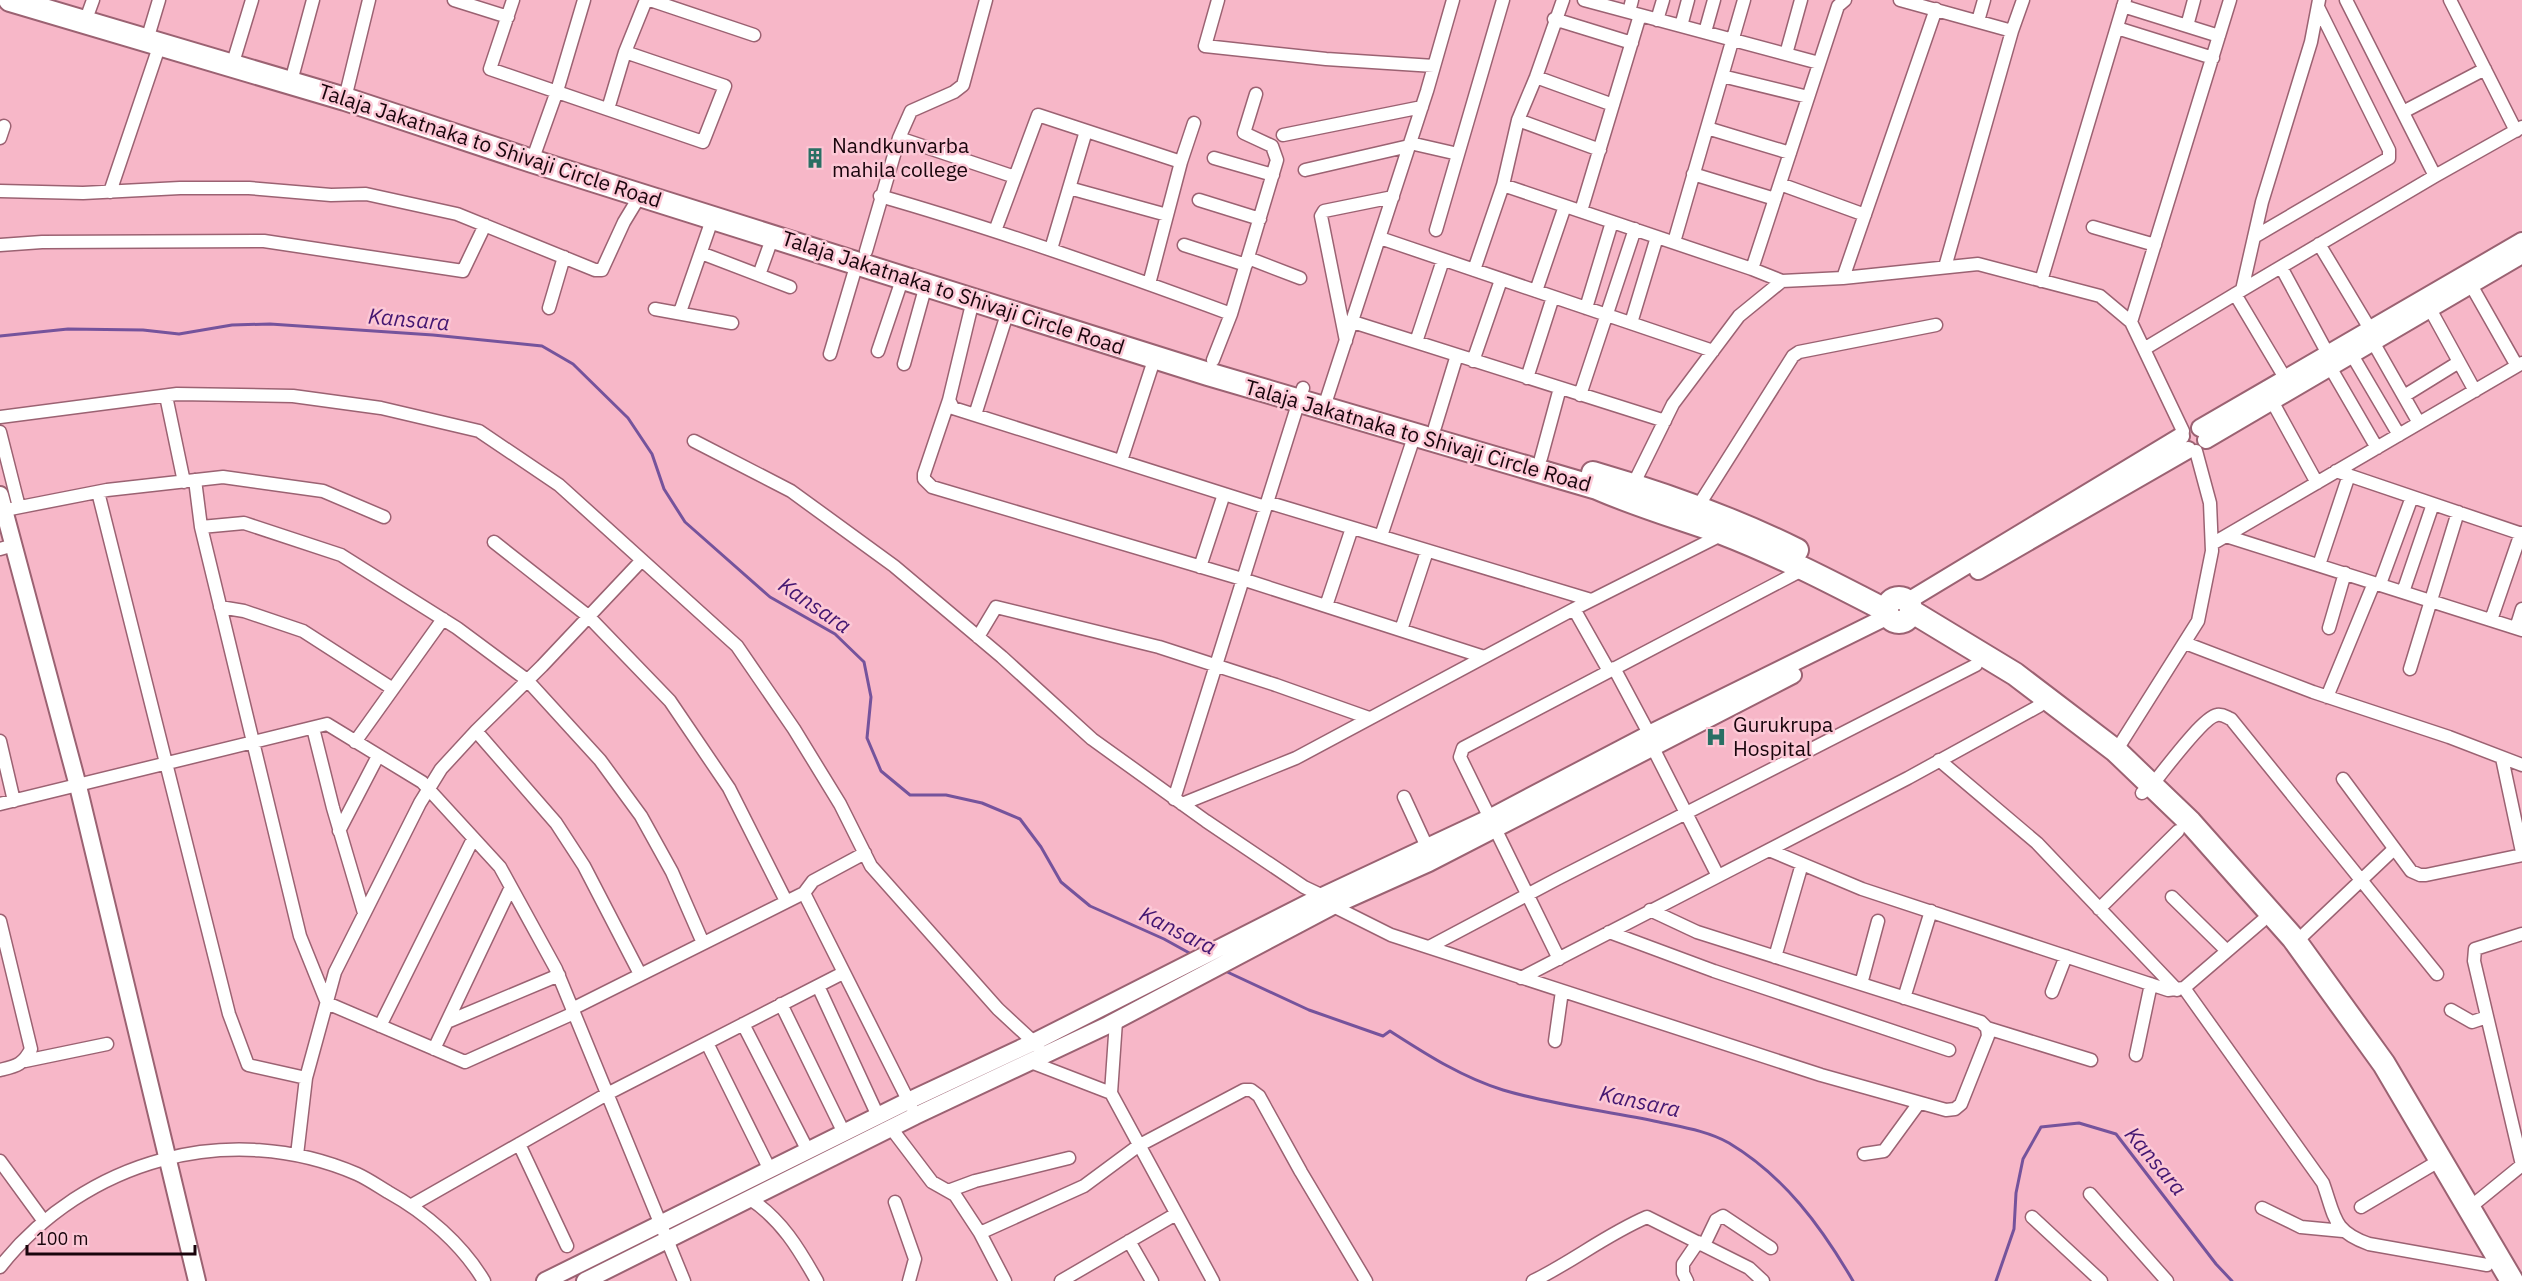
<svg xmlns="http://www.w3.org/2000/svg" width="2522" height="1281" viewBox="0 0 2522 1281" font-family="'IBM Plex Sans',sans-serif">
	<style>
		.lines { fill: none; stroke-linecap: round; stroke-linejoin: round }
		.stream { stroke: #75539c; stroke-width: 3 }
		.street-casing { stroke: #9b6272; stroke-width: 15 }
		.secondary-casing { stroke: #9b6272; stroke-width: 20 }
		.highway-casing { stroke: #9b6272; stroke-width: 26 }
		.street { stroke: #fff; stroke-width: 12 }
		.secondary { stroke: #fff; stroke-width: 16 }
		.highway { stroke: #fff; stroke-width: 22 }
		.labels { text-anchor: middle; stroke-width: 5; stroke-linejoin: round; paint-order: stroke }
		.street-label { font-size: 21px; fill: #19050c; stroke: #fcc8d6 }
		.poi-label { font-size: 21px; fill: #19050c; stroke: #fcc8d6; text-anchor: start }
		.water-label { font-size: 22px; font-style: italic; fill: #431671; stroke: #fcc8d6 }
	</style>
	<rect width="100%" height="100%" fill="#f7b7c8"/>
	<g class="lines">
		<path class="stream" d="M 0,336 L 68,329 L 143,330 L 179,334 L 232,325 L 270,324 L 433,335 L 542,346 L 573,364 L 628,418 L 652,454 L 664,489 L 685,522 L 770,597 L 835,634 L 864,662 L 871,697 L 867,738 L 881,771 L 910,795 L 946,795 L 982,803 L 1020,819 L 1041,847 L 1061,882 L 1090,906 L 1164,939 L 1193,955
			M 1223,970 L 1309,1010 L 1383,1036 L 1390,1031 C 1426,1054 1461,1077 1503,1090 C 1553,1105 1608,1111 1659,1122 C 1682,1127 1708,1131 1729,1143 C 1784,1176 1821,1226 1853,1281
			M 1996,1281 L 2014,1229 L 2016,1193 L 2023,1159 L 2041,1127 L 2079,1123 L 2116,1134 L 2216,1264 L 2232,1281"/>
		<g class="street-casing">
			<path id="street" d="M 454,0 L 508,17
				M 513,0 L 490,69 L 703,142 L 725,86 L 625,52 L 646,0
				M 650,0 L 754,35
				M 1218,0 L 1205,46 L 1326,59 L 1434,66
				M 1584,0 L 1819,63
				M 1900,0 L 2012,31 L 1945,267
				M 2346,0 L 2435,176
				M 2450,0 L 2516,131
				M 2123,6 L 2219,36
				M 89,11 L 93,0
				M 1629,12 L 1632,0
				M 1554,19 L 1632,43
				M 1657,20 L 1663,0
				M 1978,21 L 1984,0
				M 1681,26 L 1688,0
				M 2187,26 L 2194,0
				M 2117,28 L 2213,58
				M 150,30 L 159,0
				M 2012,31 L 2023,0
				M 1705,32 L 1714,0
				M 1786,54 L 1801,0
				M 235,56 L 252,0
				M 293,74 L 313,0
				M 1722,76 L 1808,97
				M 1536,77 L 1613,105
				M 347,90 L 369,0
				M 608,109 L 625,52
				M 2403,112 L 2485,69
				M 1518,120 L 1600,150
				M 1707,128 L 1790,153
				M 1283,135 L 1422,107
				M 0,138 L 4,126
				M 899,138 L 1015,177
				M 1410,143 L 1458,154
				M 1214,158 L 1273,175
				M 532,161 L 557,91 L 584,0
				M 1181,162 L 1194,123
				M 1305,170 L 1409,146
				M 1693,174 L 1775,199
				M 1780,184 L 1865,215
				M 1503,185 L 1518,120 L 1536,77 L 1563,0
				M 1069,188 L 1167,215
				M 0,191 L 83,193 L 180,188 L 249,188 L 331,195 L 366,194 L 457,214 L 595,270 L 602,270 L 624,222 L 641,194
				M 110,192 L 160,44
				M 880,196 C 999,230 1115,271 1231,314
				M 1199,200 L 1260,219
				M 1581,211 L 1640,15
				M 2093,227 L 2155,245
				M 1436,230 L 1503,0
				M 995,231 L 1038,115 L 1181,162 L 1149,284
				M 2254,237 L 2389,158 L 2389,150 L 2318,7
				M 1380,238 L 1713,351
				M 1674,242 L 1744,0
				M 2319,244 L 2370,329
				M 0,245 L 42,242 L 264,241 L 463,271 L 485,225
				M 1184,245 L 1246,265
				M 1051,249 L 1086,131
				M 866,251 L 899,138 L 911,111 L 954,92 L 963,85 L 986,0
				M 701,253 L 790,287
				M 1248,258 L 1300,278
				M 2281,267 L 2328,354
				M 1752,269 L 1838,6 L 1845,0
				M 1474,270 L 1503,185 L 1752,269 L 1782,281
				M 759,275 L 773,236
				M 1843,278 L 1936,9
				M 2041,281 L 2125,0
				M 2471,285 L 2517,366
				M 2242,290 L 2435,176 L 2522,127
				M 1536,291 L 1565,206
				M 2235,294 L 2285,378
				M 973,300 L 949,400 L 953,408 L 1265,507
				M 549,308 L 564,257
				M 1586,308 L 1612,222
				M 655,309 L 732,323
				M 2430,309 L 2475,391
				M 680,312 L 713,217
				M 1353,322 L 1665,421
				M 2131,322 L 2230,0
				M 1631,323 L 1657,237
				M 1346,341 L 1321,216 L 1324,211 L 1393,197
				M 1416,342 L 1443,260
				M 2373,342 L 2419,423
				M 2144,349 L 2242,290 L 2262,202 L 2311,42 L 2319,0
				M 878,351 L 903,277
				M 830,354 L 857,263
				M 2352,355 L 2399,435
				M 1213,360 L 1231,314 L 1277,160 L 1272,146 L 1244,133 L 1256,94
				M 1473,361 L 1501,280
				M 904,364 L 926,285
				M 2330,367 L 2377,448
				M 1527,378 L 1553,297
				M 1580,395 L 1635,229
				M 166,396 L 184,482
				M 2404,396 L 2459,362
				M 949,400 L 924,474 L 924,479 L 932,487 L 1242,579 L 1484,657
				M 2272,401 L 2317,483
				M 1324,407 L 1427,91 L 1453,0
				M 975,415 L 1008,311
				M 0,417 L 177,394 L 293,396 L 381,408 L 479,431 L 559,485 L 737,646 L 794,729 L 840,804 L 871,866 L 998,1009 L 1038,1046
				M 1435,427 L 1457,355
				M 0,432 L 19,507
				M 694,441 L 791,491 L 894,566 L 1002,657 L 1092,739 L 1206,821 L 1304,887 L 1323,896 L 1333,906 L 1391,935 L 1821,1075 L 1946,1110 L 1955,1109 L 1961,1104 L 1988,1036 L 1987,1028 L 1981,1022 L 1697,932 L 1650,910
				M 1541,458 L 1560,388
				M 1121,461 L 1155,357
				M 2336,471 L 2522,534
				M 195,480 L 201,527 L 300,936 L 327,1003 L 465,1062 L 574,1013
				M 1633,485 L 1673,404 L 1739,316 L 1782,281 L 1843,278 L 1978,264 L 2100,296 L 2131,322 L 2183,431
				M 98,492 L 229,1014 L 248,1065 L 306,1078
				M 1267,502 L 1591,600
				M 1697,508 L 1793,356 L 1799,352 L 1936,325
				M 5,510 L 107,490 L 223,477 L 323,491 L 384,517
				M 201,527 L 244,523 L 341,555 L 457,628 L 527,680 L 600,760 L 641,816 L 672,872 L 703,943
				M 1381,536 L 1415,434
				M 2226,536 L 2522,630
				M 494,542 L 588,616 L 670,701 L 729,788 L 786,901
				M 2212,544 L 2522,363
				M 0,549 L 14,545
				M 2319,565 L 2349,475
				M 1200,567 L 1224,494
				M 2380,584 L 2412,497
				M 2403,592 L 2433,504
				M 1326,606 L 1352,528
				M 220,607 L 244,611 L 303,631 L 393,689
				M 1574,609 L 1609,671
				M 2491,620 L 2521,533
				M 2329,628 L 2345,573
				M 2516,628 L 2522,609
				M 1401,630 L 1427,551
				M 978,637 L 996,607 L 1159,647 L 1276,685 L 1369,718
				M 2185,643 L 2313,692 L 2449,737 L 2522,765
				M 1614,668 L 1653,741
				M 2410,669 L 2458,512
				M 2327,697 L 2374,583
				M 313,728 L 333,808 L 364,913
				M 476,731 L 556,823 L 584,866 L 640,974
				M 0,741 L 14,801
				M 355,742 L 443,619
				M 1653,748 L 1718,876
				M 2116,751 L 2198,621 L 2212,551 L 2210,503 L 2196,451
				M 2502,758 L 2522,852
				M 1939,760 L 2037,843 L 2177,990
				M 2343,779 L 2411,871 L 2420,875 L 2426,875 L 2522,855
				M 2142,793 L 2152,785 C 2163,772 2203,717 2217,715 C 2223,714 2226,717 2231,719 L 2437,974
				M 1404,797 L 1427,847
				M 1174,799 L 1303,388
				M 0,804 L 327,724 L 422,782 L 500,867 L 556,969 L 684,1281
				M 1182,804 L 1296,758 L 1574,609 L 1723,534
				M 339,831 L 378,756
				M 1769,850 L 1862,889 L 2168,990 L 2184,988 L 2262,921
				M 804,893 L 813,881 L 865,853
				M 2172,897 L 2227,951
				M 2099,909 L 2178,831
				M 0,921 L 31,1049 C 23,1065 16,1066 0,1070
				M 1609,932 L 1714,971 L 1949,1050
				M 2522,934 L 2475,949 L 2474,961 L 2522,1165
				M 2296,942 L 2394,849
				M 1429,947 L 1557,879 L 1976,665
				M 1775,957 L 1802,864
				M 1559,959 L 1460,757 L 1463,748 L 1804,569
				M 1521,978 L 1908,778 L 2039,706
				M 1861,984 L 1878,921
				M 818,986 L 878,1116
				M 2184,988 L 2323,1183 C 2335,1216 2332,1231 2369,1244 L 2487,1265
				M 2052,992 L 2066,956
				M 1904,998 L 1931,911
				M 781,1004 L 844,1133
				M 572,1009 L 804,893 L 911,1106
				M 2451,1010 L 2472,1022 L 2487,1017
				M 1116,1021 L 1111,1093 L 1213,1281
				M 447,1022 L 559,975
				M 743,1024 L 808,1151
				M 380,1026 L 473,839
				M 1987,1028 L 2091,1060
				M 1555,1041 L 1562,991
				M 707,1043 L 770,1170
				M 434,1049 L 511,887
				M 2136,1055 L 2151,984
				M 25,1061 L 107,1044
				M 1028,1061 L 1111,1093
				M 891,1128 L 932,1182 L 955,1195 L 980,1233 L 1005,1281
				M 519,1144 L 567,1246
				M 1864,1154 L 1884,1151 L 1919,1103
				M 297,1155 L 306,1078 L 335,972 L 420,803 L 441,769 L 476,731 L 542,666 L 642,560
				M 0,1161 L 43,1220
				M 948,1191 L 975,1181 L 1069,1158
				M 2090,1194 L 2167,1281
				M 750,1199 C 781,1219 799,1249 817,1281
				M 895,1202 L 915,1259 L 909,1281
				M 412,1205 L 607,1094 L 843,973
				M 2361,1207 L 2432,1165
				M 2262,1208 L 2301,1227 L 2343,1231
				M 2468,1209 L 2522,1165
				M 2032,1217 L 2101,1281
				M 980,1233 L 1084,1186 L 1138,1146 L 1244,1090 L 1251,1090 L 1259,1096 L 1301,1172 L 1366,1281
				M 1129,1241 L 1152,1281
				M 1704,1245 L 1716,1220 L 1723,1216 L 1771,1248
				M 0,1267 C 85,1160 229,1119 357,1174 C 368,1179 378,1186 388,1192 C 426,1213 462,1244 484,1281
				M 1061,1281 L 1176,1214
				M 1533,1281 C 1572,1262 1607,1234 1647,1217 L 1749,1268 L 1763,1281
				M 1687,1281 L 1683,1273 L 1683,1264 L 1698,1242"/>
		</g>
		<g class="secondary-casing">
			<path id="secondary" d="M 2200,428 L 2522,241
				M 2206,440 L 2522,255
				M 0,495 L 78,786 L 197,1281
				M 1978,571 L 2188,450
				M 1908,601 L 2181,436
				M 545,1281 L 908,1101 L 1034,1042 L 1316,899 L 1489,818 L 1649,734 L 1888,616
				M 585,1281 L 915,1116 L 1106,1026 L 1333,906 L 1429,863 L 1793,675"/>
		</g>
		<g class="highway-casing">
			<path id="highway" d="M 10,0 L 345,99 L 532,161 L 1208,374 L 1597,488 C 1638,506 1680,518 1722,533 C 1779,555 1833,583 1887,611
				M 1593,473 C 1662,493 1732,518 1797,550
				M1887 610a12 12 0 1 1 24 0a12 12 0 1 1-24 0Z
				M 1911,611 L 2015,674 L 2116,751 L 2190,822 L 2293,938 L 2384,1064 L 2512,1281"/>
		</g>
		<use href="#street" class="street"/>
		<use href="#secondary" class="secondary"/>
		<use href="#highway" class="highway"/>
	</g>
	<defs>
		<g id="building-bare" transform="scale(1.62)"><path d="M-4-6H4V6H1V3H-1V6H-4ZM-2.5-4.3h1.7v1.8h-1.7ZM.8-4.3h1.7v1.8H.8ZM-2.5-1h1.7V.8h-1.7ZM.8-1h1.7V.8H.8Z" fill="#296f64" stroke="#fcc8d6" stroke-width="2.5" paint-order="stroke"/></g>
		<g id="hospital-bare" transform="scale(1.62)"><path d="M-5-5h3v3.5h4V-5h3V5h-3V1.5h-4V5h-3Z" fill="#296f64" stroke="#fcc8d6" stroke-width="2.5" paint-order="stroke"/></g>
	</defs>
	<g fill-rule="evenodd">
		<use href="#building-bare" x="815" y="158"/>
		<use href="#hospital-bare" x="1716" y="737"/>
	</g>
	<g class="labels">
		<g class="street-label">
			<text transform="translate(490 146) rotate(18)" y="7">Talaja Jakatnaka to Shivaji Circle Road</text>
			<text transform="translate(953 293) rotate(18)" y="7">Talaja Jakatnaka to Shivaji Circle Road</text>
			<text transform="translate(1418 436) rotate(16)" y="7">Talaja Jakatnaka to Shivaji Circle Road</text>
		</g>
		<g class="poi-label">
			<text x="832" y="153">Nandkunvarba<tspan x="832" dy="24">mahila college</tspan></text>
			<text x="1733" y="732">Gurukrupa<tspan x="1733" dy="24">Hospital</tspan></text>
		</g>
		<g class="water-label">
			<text transform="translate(409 319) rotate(5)" y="8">Kansara</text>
			<text transform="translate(815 605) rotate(34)" y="8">Kansara</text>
			<text transform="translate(1178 930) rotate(26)" y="8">Kansara</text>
			<text transform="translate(1640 1101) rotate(12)" y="8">Kansara</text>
			<text transform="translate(2156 1161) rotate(50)" y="8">Kansara</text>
		</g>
	</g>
	<path d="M27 1245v9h168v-9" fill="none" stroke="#19050c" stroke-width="3"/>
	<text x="36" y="1245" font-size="18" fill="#19050c" stroke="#fcc8d6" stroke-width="4.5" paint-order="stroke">100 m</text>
</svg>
